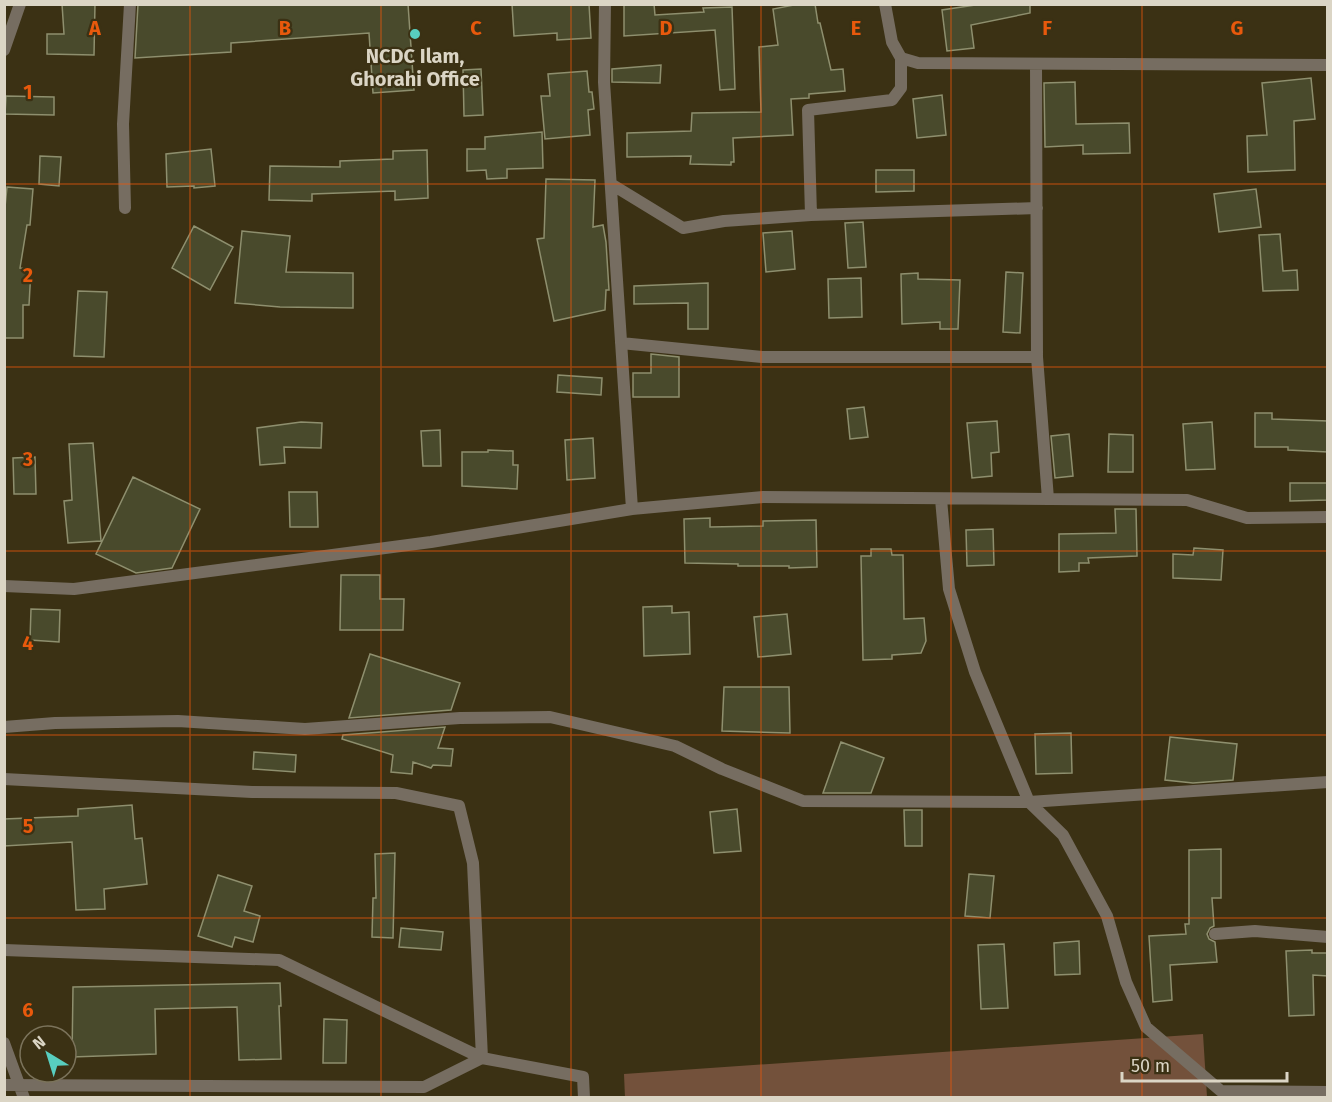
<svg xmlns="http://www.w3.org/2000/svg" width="1332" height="1102" viewBox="0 0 1332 1102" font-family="'Fira Sans',sans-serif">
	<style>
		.green { fill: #73513b }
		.building { fill: #494a2c; stroke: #8e8f6e; stroke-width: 1.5 }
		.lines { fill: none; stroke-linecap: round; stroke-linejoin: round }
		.service { stroke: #766d61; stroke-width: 12 }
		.minor { stroke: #766d61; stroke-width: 12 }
		.grid { fill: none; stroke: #e8590c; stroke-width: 1.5; stroke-opacity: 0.55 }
		.poi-dot { fill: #58cebf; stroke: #3b3114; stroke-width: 2 }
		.labels { text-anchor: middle; stroke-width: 4.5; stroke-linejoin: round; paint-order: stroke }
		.poi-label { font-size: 20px; font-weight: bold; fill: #dbd5c5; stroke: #3b3114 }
		.grid-label { font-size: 20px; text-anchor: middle; font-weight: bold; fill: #e8590c; stroke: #3b3114; stroke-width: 4.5; stroke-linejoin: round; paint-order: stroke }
	</style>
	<rect width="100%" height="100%" fill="#3b3114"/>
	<path class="green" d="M 1203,1034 L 1207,1097 L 625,1098 L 624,1074 Z"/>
	<path class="building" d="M 62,4 L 95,4 L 94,55 L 47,54 L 47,34 L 64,34 Z
		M 138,4 L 408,4 L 414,90 L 373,93 L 369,33 L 231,43 L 231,52 L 135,58 Z
		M 512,4 L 589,4 L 591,38 L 557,40 L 557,33 L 514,36 Z
		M 624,4 L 654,4 L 655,15 L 704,12 L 703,8 L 732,7 L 735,89 L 720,90 L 715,30 L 624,36 Z
		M 799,4 L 815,4 L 818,23 L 820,23 L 831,70 L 843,69 L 845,91 L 809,94 L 809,98 L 791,99 L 793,135 L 733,138 L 734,162 L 731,162 L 731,165 L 690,164 L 691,156 L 627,157 L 627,133 L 691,131 L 692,113 L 761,112 L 759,47 L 778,45 L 773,9 Z
		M 982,4 L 1030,4 L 1030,13 L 971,25 L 974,48 L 947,51 L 942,10 Z
		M 661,65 L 660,83 L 612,82 L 612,69 Z
		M 481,69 L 483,115 L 464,116 L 463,70 Z
		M 587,71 L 589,92 L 592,92 L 594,109 L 588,110 L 590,135 L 545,139 L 541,96 L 550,96 L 548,74 Z
		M 1311,78 L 1315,119 L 1294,121 L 1295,170 L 1248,172 L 1247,136 L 1267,135 L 1262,83 Z
		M 1075,82 L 1076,124 L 1129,123 L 1130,153 L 1083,154 L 1083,145 L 1045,147 L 1044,83 Z
		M 942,95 L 946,135 L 917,138 L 913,99 Z
		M 6,96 L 54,97 L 54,115 L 5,114 Z
		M 542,132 L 543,168 L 507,169 L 507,178 L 487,179 L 486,170 L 467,171 L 467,149 L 485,149 L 485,137 Z
		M 211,149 L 215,186 L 194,188 L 194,186 L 167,187 L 166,154 Z
		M 427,150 L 428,198 L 395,200 L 395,191 L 312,194 L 312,201 L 269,200 L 270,166 L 340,167 L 340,161 L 393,159 L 393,151 Z
		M 40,156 L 61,157 L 59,186 L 39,184 Z
		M 876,170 L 914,170 L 914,191 L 876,192 Z
		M 546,179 L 595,180 L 593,227 L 603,225 L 606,242 L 609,290 L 606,290 L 605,310 L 554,321 L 537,239 L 544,238 Z
		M 7,187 L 33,189 L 30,225 L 27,225 L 20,268 L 31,269 L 29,305 L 23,305 L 23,338 L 4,338 L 4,217 Z
		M 1256,189 L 1261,227 L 1219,232 L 1214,194 Z
		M 863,222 L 866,267 L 848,268 L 845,223 Z
		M 194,226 L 233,247 L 210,290 L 172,268 Z
		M 242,231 L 290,236 L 286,272 L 353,273 L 353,308 L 280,307 L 235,303 Z
		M 792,231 L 795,269 L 766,272 L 763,233 Z
		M 1280,234 L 1283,271 L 1297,270 L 1298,290 L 1263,291 L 1259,235 Z
		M 1006,272 L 1023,273 L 1020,333 L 1003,332 Z
		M 918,273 L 918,279 L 960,280 L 958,329 L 940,329 L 940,322 L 902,324 L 901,274 Z
		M 861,278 L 862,317 L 829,318 L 828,279 Z
		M 708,283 L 708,329 L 688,329 L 688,303 L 634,304 L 634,286 Z
		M 78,291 L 107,292 L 104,357 L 74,356 Z
		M 651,354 L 679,357 L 679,397 L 633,397 L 633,373 L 651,373 Z
		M 558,375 L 602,378 L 601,395 L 557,392 Z
		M 864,407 L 868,437 L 850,439 L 847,409 Z
		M 1255,413 L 1272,413 L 1272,419 L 1328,421 L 1328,452 L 1288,450 L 1288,447 L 1255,447 Z
		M 997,421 L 999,452 L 991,453 L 992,476 L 972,478 L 967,423 Z
		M 301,422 L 322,423 L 321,448 L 284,447 L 285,463 L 260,465 L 257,428 Z
		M 1212,422 L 1215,469 L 1186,470 L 1183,424 Z
		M 440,430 L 441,466 L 423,466 L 421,431 Z
		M 1069,434 L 1073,476 L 1055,478 L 1051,436 Z
		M 1109,434 L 1133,435 L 1133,472 L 1108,472 Z
		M 593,438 L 595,478 L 567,480 L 565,440 Z
		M 93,443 L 101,541 L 68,543 L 64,501 L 72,500 L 69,444 Z
		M 488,450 L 513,451 L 513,465 L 518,465 L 517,489 L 462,486 L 462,452 L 488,452 Z
		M 35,457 L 36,494 L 14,494 L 13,458 Z
		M 133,477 L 200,509 L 172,568 L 136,573 L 96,554 Z
		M 1290,483 L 1328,483 L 1328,500 L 1290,501 Z
		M 289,492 L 317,492 L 318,527 L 290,527 Z
		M 1115,509 L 1136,509 L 1137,556 L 1088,558 L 1089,563 L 1079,563 L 1079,571 L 1059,572 L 1059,534 L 1116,533 Z
		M 710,518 L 710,527 L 763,526 L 763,521 L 816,520 L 817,567 L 789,568 L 789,566 L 738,566 L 738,564 L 685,563 L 684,519 Z
		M 993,529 L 994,565 L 967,566 L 966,530 Z
		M 1194,548 L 1223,550 L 1221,580 L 1173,578 L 1173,554 L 1193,555 Z
		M 871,549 L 891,549 L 892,555 L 903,555 L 904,619 L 924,618 L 926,641 L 921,653 L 892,655 L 892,659 L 863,660 L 861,556 L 871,556 Z
		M 341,575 L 380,575 L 380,599 L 404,599 L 403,630 L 340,630 Z
		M 672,606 L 672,613 L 689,612 L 690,654 L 644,656 L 643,607 Z
		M 31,609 L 60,610 L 59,642 L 30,640 Z
		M 787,614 L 791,654 L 758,657 L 754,617 Z
		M 370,654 L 460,683 L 451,710 L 349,718 Z
		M 724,687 L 789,687 L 790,733 L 722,731 Z
		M 445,727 L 438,748 L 453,749 L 451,766 L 433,765 L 431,768 L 413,762 L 412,774 L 391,772 L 393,755 L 342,739 L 343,735 Z
		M 1071,733 L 1072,773 L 1036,774 L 1035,734 Z
		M 1170,737 L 1237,744 L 1233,780 L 1193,783 L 1165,780 Z
		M 841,742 L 884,758 L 871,793 L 823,793 Z
		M 254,752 L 296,755 L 295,772 L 253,769 Z
		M 132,805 L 135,839 L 142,838 L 147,884 L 104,889 L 105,909 L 76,910 L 72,842 L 4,846 L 4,819 L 78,816 L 78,809 Z
		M 737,809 L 741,851 L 714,853 L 710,812 Z
		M 904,810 L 922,810 L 922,846 L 905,846 Z
		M 1221,849 L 1221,898 L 1212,898 L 1214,926 L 1210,928 L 1207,934 L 1209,939 L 1215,942 L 1217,962 L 1170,965 L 1172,1000 L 1153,1002 L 1149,936 L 1186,934 L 1185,924 L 1189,924 L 1189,850 Z
		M 395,853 L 393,938 L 372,937 L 373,898 L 376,898 L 375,854 Z
		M 969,874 L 994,876 L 990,918 L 965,916 Z
		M 218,875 L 252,886 L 244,911 L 260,916 L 253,942 L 235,937 L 232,947 L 198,936 Z
		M 401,928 L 443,932 L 441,950 L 399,947 Z
		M 1079,941 L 1080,974 L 1055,975 L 1054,943 Z
		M 1004,944 L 1008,1008 L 981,1009 L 978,945 Z
		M 1312,950 L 1312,953 L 1328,953 L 1328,976 L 1313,975 L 1314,1015 L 1289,1016 L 1286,951 Z
		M 280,983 L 281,1006 L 279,1006 L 281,1059 L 239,1060 L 237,1007 L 155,1009 L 156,1054 L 72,1057 L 73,987 Z
		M 324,1019 L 347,1020 L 346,1063 L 323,1063 Z"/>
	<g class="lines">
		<path class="service" d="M 4,779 L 252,792 L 396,793 L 459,806 L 473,863 L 482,1058 L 424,1087 L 4,1085
			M 1215,934 L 1255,931 L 1328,937
			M 4,950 L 279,960 L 482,1058 L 583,1077 L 584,1098
			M 4,1043 L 24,1098"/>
		<path class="minor" d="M 605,4 L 604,82 L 632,509
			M 885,4 L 892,42 L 901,58 L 918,63 L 1328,65
			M 4,50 L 20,4
			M 1036,64 L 1037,357 L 1048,499
			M 611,184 L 683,228 L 724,221 L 811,215 L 1037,208
			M 125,208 L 123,124 L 130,4
			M 811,215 L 808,110 L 892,100 L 901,88 L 901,58
			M 621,343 L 762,357 L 1037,357
			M 941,499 L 949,589 L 975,672 L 1029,802 L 1063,835 L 1107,916 L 1126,982 L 1146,1027 L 1221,1091 L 1328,1092
			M 4,586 L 74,589 L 431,542 L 632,509 L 763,497 L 1187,500 L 1247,518 L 1328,517
			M 4,727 L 55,723 L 178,721 L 305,729 L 460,718 L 550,717 L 675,746 L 722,769 L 803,801 L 1029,802 L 1328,782"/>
	</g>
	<path class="grid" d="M 190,4 L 190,1098M 381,4 L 381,1098M 571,4 L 571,1098M 761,4 L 761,1098M 951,4 L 951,1098M 1142,4 L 1142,1098M 4,184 L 1328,184M 4,367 L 1328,367M 4,551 L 1328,551M 4,735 L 1328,735M 4,918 L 1328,918"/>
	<circle class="poi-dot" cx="415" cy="34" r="6"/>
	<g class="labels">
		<g class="poi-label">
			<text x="415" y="63">NCDC Ilam,<tspan x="415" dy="23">Ghorahi Office</tspan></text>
		</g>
	</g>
	<g class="grid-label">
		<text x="95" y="35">A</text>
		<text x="285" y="35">B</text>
		<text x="476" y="35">C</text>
		<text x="666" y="35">D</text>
		<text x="856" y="35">E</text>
		<text x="1047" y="35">F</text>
		<text x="1237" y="35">G</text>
		<text x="28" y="99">1</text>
		<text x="28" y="282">2</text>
		<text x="28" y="466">3</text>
		<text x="28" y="650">4</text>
		<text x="28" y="833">5</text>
		<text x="28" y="1017">6</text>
	</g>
	<rect width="1332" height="1102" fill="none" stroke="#dbd5c5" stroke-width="12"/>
	<g transform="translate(48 1054) rotate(322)"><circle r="28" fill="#3b3114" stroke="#7b735b" stroke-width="1.5"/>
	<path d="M0-4.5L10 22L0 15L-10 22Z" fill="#58cebf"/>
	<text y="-9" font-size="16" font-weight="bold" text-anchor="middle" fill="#dbd5c5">N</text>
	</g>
	<path d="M1122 1072v9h165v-9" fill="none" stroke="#dbd5c5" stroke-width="3"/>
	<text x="1131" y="1072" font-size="18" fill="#dbd5c5" stroke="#3b3114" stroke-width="4.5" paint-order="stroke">50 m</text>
</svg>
